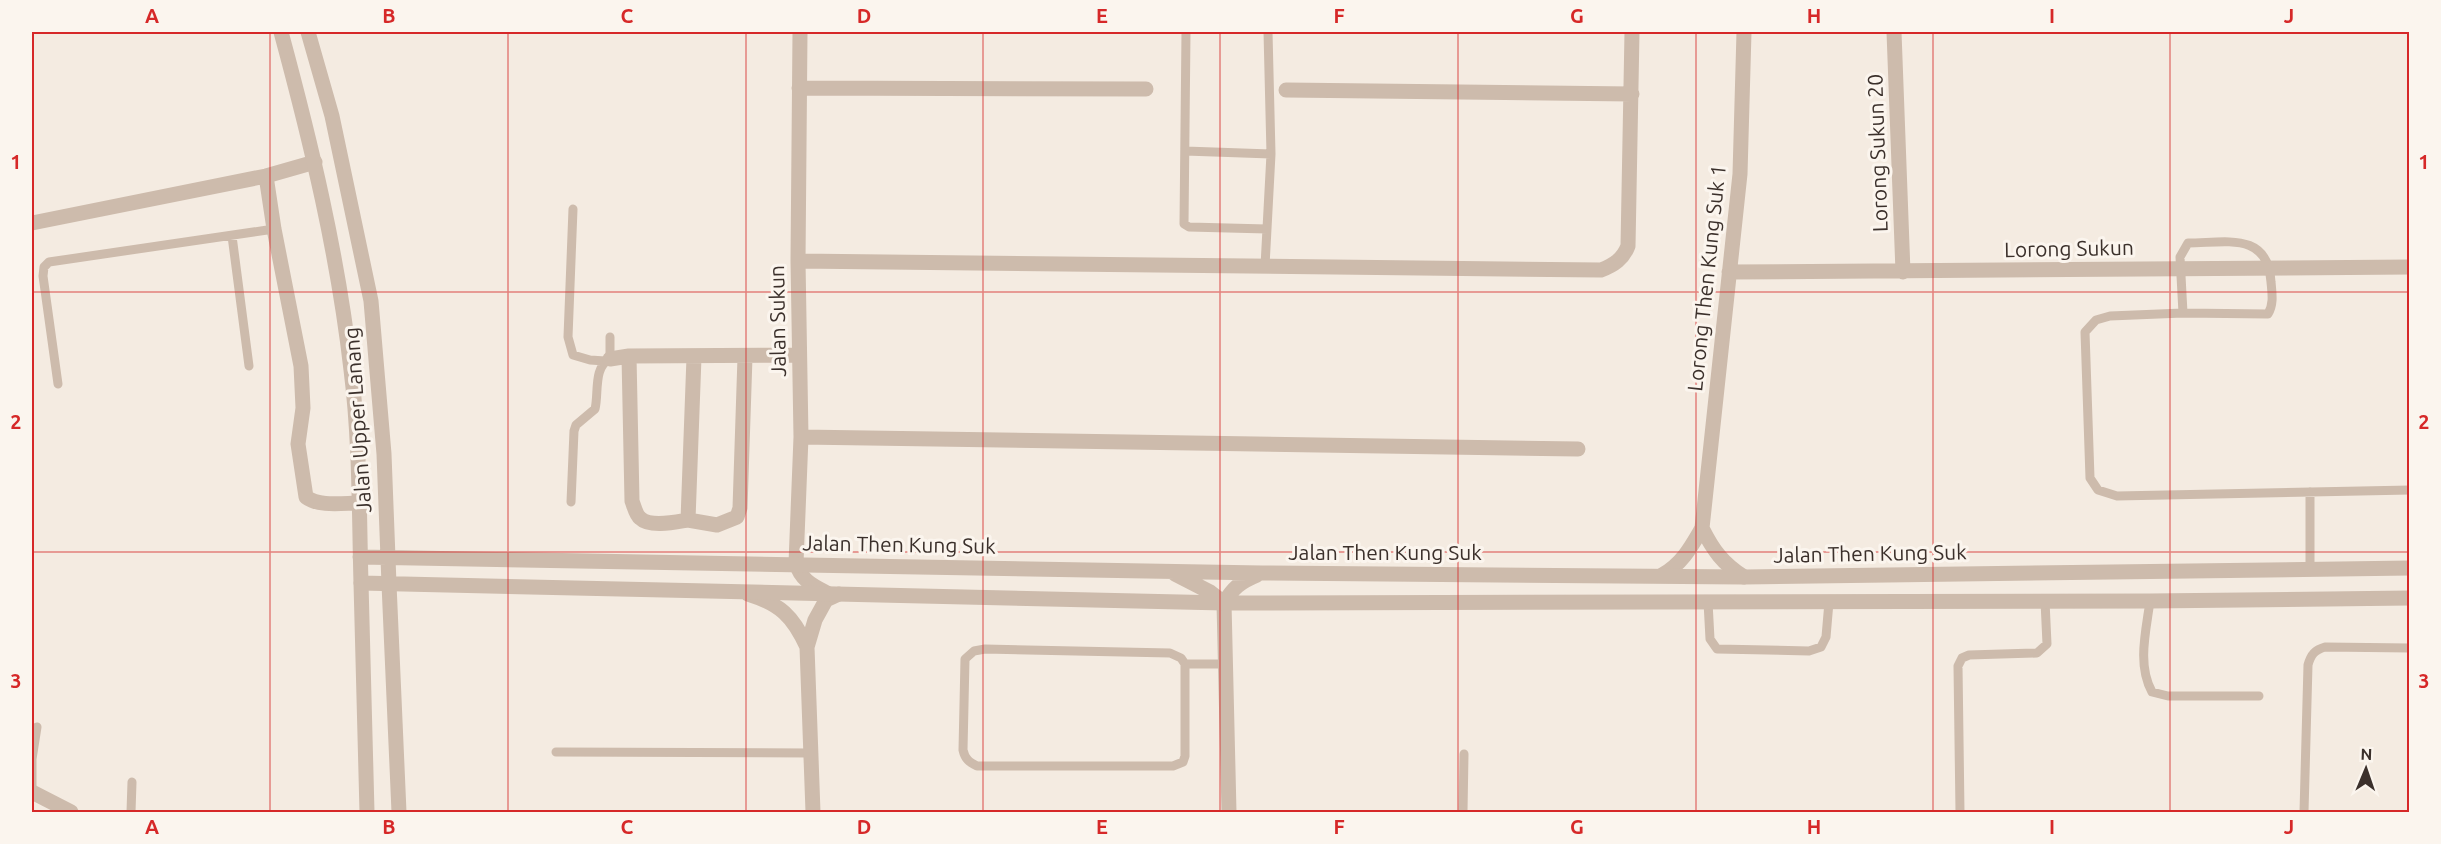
<svg xmlns="http://www.w3.org/2000/svg" width="2441" height="844" viewBox="0 0 2441 844" font-family="Ubuntu,sans-serif">
	<style>
		.lines { fill: none; stroke-linecap: round; stroke-linejoin: round }
		.service { stroke: #cdbbac; stroke-width: 9 }
		.minor { stroke: #cdbbac; stroke-width: 15 }
		.tertiary { stroke: #cdbbac; stroke-width: 15 }
		.grid { fill: none; stroke: #d62828; stroke-width: 1.5; stroke-opacity: 0.55 }
		.labels { text-anchor: middle; stroke-width: 6; stroke-linejoin: round; paint-order: stroke }
		.street-label { font-size: 21px; fill: #3b302b; stroke: #fbf5ee }
		.neatline { fill: none; stroke: #d62828; stroke-width: 2 }
		.grid-label { font-size: 20px; text-anchor: middle; font-weight: bold; fill: #d62828 }
	</style>
	<rect width="100%" height="100%" fill="#f4ebe1"/>
	<g class="lines">
		<path class="service" d="M 1186,32 L 1184,224 L 1189,227 L 1267,229
			M 1185,151 L 1271,154
			M 573,209 L 568,337 L 573,355 L 590,360 L 605,361
			M 232,236 L 249,366
			M 1265,266 L 1271,154 L 1268,32
			M 2183,313 L 2180,257 L 2188,243 C 2225,243 2268,231 2271,282 C 2272,293 2274,304 2268,314 L 2183,313 L 2110,316 L 2096,320 L 2085,332 L 2090,478 L 2098,490 L 2117,496 L 2410,490
			M 58,384 L 43,276 L 44,267 L 49,262 L 274,229
			M 571,502 L 574,431 L 576,425 L 595,409 C 599,393 593,367 610,359 L 610,337
			M 2310,569 L 2310,492
			M 2150,601 C 2146,631 2137,665 2152,692 L 2168,696 L 2259,696
			M 1708,602 L 1710,639 L 1717,649 L 1809,651 L 1821,647 L 1826,637 L 1829,602
			M 985,649 L 1170,653 L 1181,658 L 1185,664 L 1185,756 L 1183,762 L 1173,766 L 977,766 C 969,762 965,759 963,750 L 965,659 L 974,651 Z
			M 1185,664 L 1225,664
			M 556,752 L 810,753
			M 32,790 L 32,759 L 37,727
			M 131,812 L 132,782
			M 1463,812 L 1464,754
			M 1960,812 L 1958,666 L 1962,658 L 1969,655 L 2037,653 L 2047,644 L 2045,601
			M 2304,812 L 2308,665 C 2311,654 2315,650 2325,647 L 2410,648"/>
		<path class="minor" d="M 800,32 L 798,261 L 801,437 L 796,563 C 801,581 814,586 829,594
			M 1894,32 L 1903,272
			M 799,88 L 1146,89
			M 1286,90 L 1632,94
			M 266,176 L 274,229 L 301,366 L 303,408 L 298,444 L 306,497 C 319,507 343,503 360,503
			M 32,223 L 266,176 L 315,162
			M 798,261 L 1601,270 C 1614,265 1623,259 1628,246 L 1632,32
			M 1729,272 L 2410,267
			M 629,356 L 632,501 C 634,506 636,515 640,518 C 650,528 676,522 688,520
			M 694,357 L 688,520 L 717,525 L 737,517 L 740,508 L 745,357
			M 610,359 L 629,356 L 799,355
			M 801,437 L 1578,449
			M 1702,528 C 1713,550 1723,564 1744,577
			M 1662,575 C 1682,564 1691,547 1702,528 L 1740,174 L 1744,32
			M 361,583 L 367,812
			M 389,584 L 399,812
			M 748,594 C 780,604 793,616 807,647
			M 1224,603 L 1229,812
			M 32,792 L 71,812
			M 813,812 L 807,647 L 815,620 L 826,600 L 839,594"/>
		<path class="tertiary" d="M 281,32 C 311,143 338,255 351,370 C 360,441 359,512 361,583 L 1224,603 L 2150,601 L 2410,598
			M 308,32 L 332,116 L 371,301 L 384,454 L 389,584
			M 360,557 L 1262,573 L 1744,577 L 2410,568
			M 1175,574 L 1210,592 L 1224,603
			M 1224,603 C 1233,588 1240,582 1257,575"/>
	</g>
	<path class="grid" d="M 270,32 L 270,812M 508,32 L 508,812M 746,32 L 746,812M 983,32 L 983,812M 1220,32 L 1220,812M 1458,32 L 1458,812M 1696,32 L 1696,812M 1933,32 L 1933,812M 2170,32 L 2170,812M 32,292 L 2410,292M 32,552 L 2410,552"/>
	<g class="labels">
		<g class="street-label">
			<text transform="translate(1878 153) rotate(-92)" y="7">Lorong Sukun 20</text>
			<text transform="translate(2069 249) rotate(-1)" y="7">Lorong Sukun</text>
			<text transform="translate(1707 278) rotate(-84)" y="7">Lorong Then Kung Suk 1</text>
			<text transform="translate(778 321) rotate(-91)" y="7">Jalan Sukun</text>
			<text transform="translate(358 420) rotate(-94)" y="7">Jalan Upper Lanang</text>
			<text transform="translate(899 545) rotate(1)" y="7">Jalan Then Kung Suk</text>
			<text x="1385" y="560">Jalan Then Kung Suk</text>
			<text transform="translate(1870 554) rotate(-1)" y="7">Jalan Then Kung Suk</text>
		</g>
	</g>
	<rect width="2441" height="844" fill="none" stroke="#fbf5ee" stroke-width="66"/>
	<g transform="translate(2366 769) rotate(2)" stroke="#fbf5ee" stroke-width="4.5" paint-order="stroke">
	<path d="M0-4.5L10 22L0 15L-10 22Z" fill="#3b302b"/>
	<text y="-9" font-size="16" font-weight="bold" text-anchor="middle" fill="#3b302b">N</text>
	</g>
	<rect x="33" y="33" width="2375" height="778" class="neatline"/>
	<g class="grid-label">
		<text x="152" y="23">A</text>
		<text x="389" y="23">B</text>
		<text x="627" y="23">C</text>
		<text x="864" y="23">D</text>
		<text x="1102" y="23">E</text>
		<text x="1339" y="23">F</text>
		<text x="1577" y="23">G</text>
		<text x="1814" y="23">H</text>
		<text x="2052" y="23">I</text>
		<text x="2289" y="23">J</text>
		<text x="16" y="169">1</text>
		<text x="2424" y="169">1</text>
		<text x="16" y="429">2</text>
		<text x="2424" y="429">2</text>
		<text x="16" y="688">3</text>
		<text x="2424" y="688">3</text>
		<text x="152" y="834">A</text>
		<text x="389" y="834">B</text>
		<text x="627" y="834">C</text>
		<text x="864" y="834">D</text>
		<text x="1102" y="834">E</text>
		<text x="1339" y="834">F</text>
		<text x="1577" y="834">G</text>
		<text x="1814" y="834">H</text>
		<text x="2052" y="834">I</text>
		<text x="2289" y="834">J</text>
	</g>
</svg>
